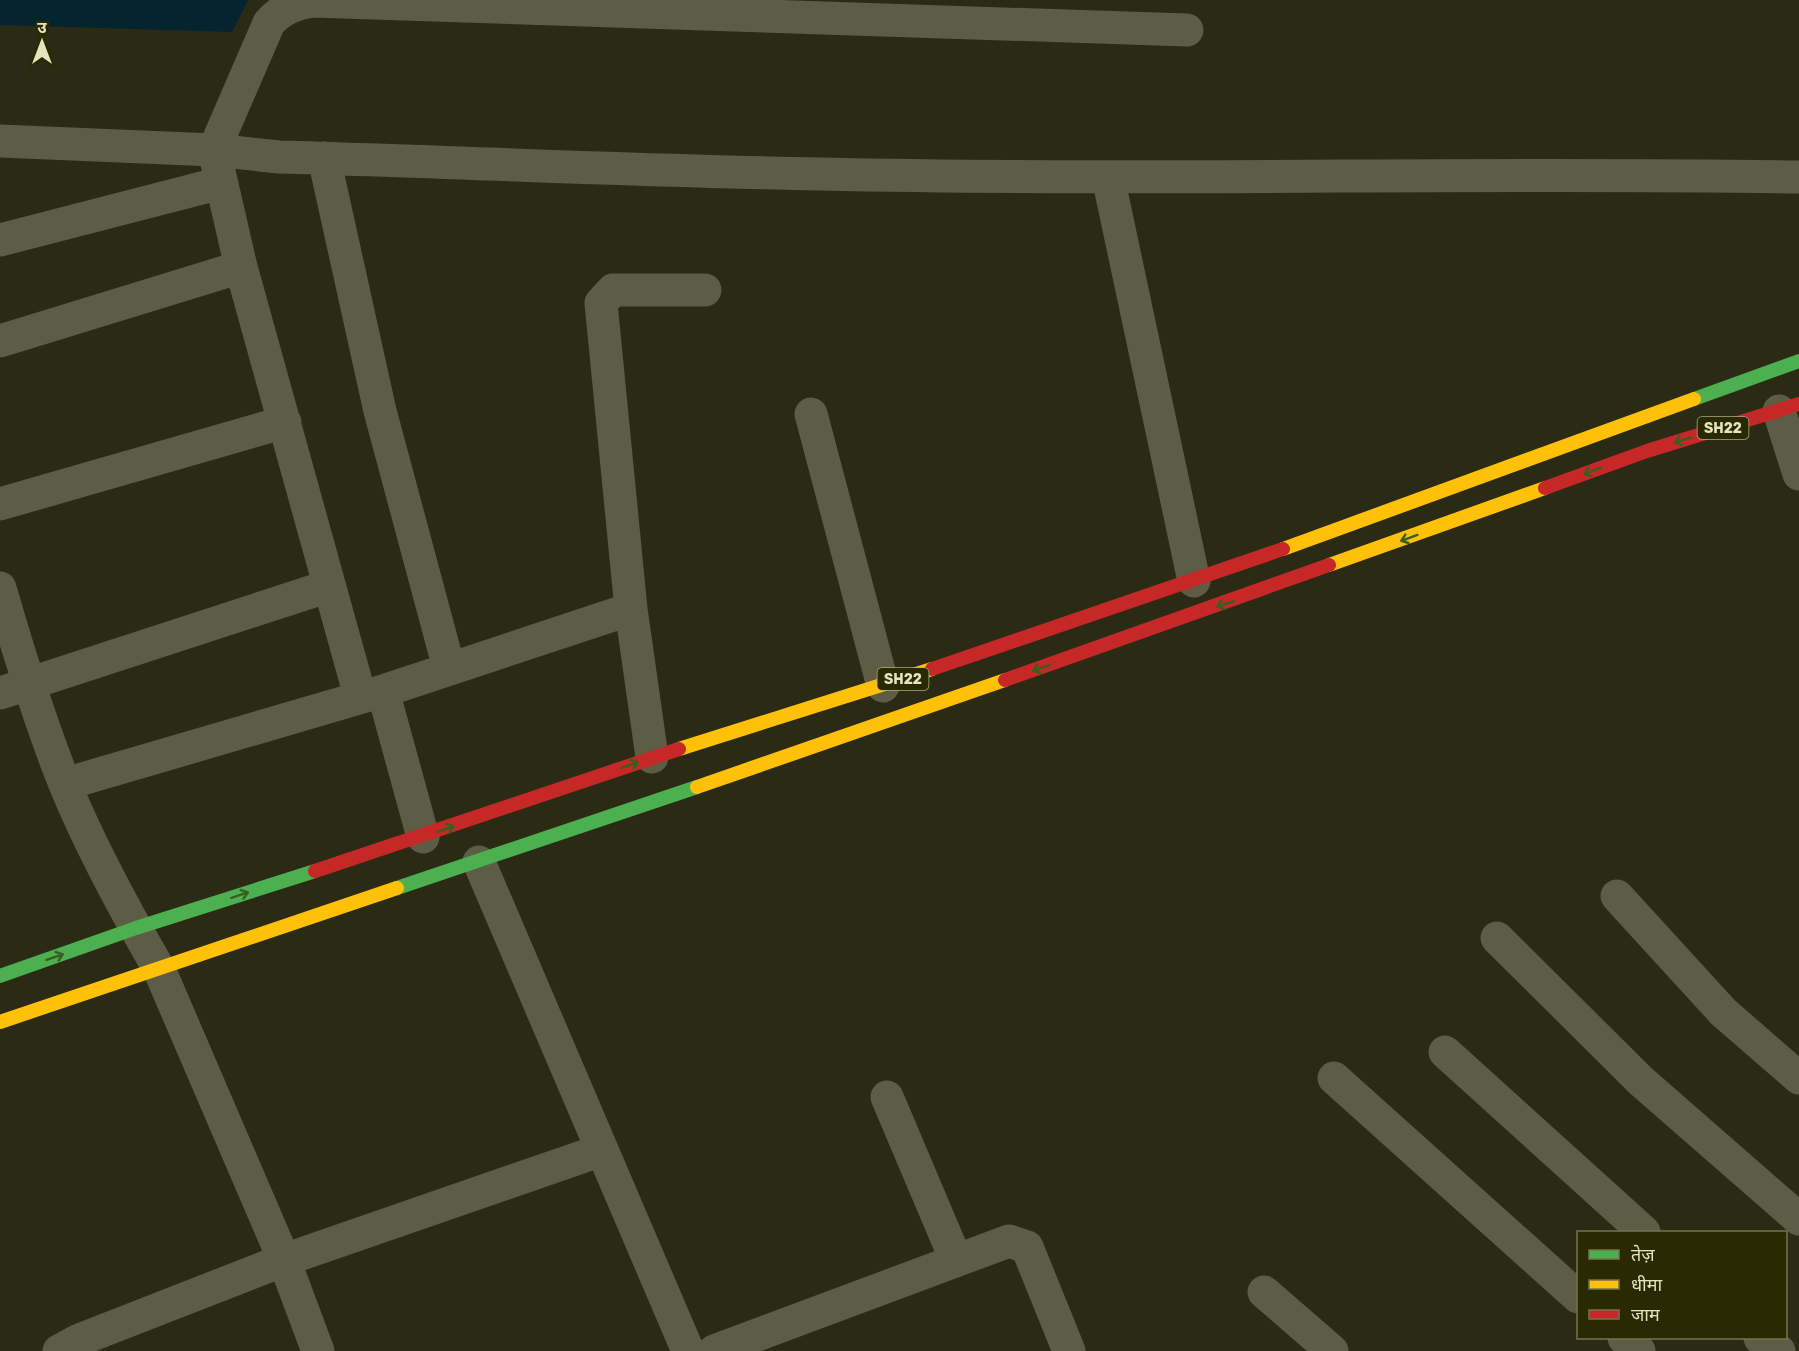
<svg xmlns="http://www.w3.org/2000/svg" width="1799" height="1351" viewBox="0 0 1799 1351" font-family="Rubik,'Noto Sans Devanagari',sans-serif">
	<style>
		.water { fill: #042530 }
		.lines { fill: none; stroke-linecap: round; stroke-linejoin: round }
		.street { stroke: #5d5d46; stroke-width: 33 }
		.fast { stroke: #4caf50; stroke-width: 14 }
		.slow { stroke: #ffc107; stroke-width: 14 }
		.jam { stroke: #c62828; stroke-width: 14 }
		.oneway { stroke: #385f21 }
		.labels { text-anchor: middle; stroke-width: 6; stroke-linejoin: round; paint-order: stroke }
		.shield { fill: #2a2a02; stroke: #acac87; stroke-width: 1.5 }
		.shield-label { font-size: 14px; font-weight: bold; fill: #e3e4c0 }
	</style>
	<rect width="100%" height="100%" fill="#2b2b15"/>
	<path class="water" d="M 0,0 L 248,0 L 232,32 L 0,25 Z"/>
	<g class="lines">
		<path class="street" d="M 0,141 L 214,150 L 279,157 C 460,162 641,171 821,174 C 1147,181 1473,172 1799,177
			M 324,158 L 380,411 L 449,668
			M 1108,177 L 1194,581
			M 0,240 L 221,183
			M 0,341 L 241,267
			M 1779,411 L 1799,474
			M 811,414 L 883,686
			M 0,504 L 285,422
			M 0,588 C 19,654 39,719 64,782 C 89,844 126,912 159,969 L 284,1260 L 318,1351
			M 383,691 L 423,837
			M 0,693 L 329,586
			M 360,696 L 241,267 L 214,150 L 269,23 C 281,9 295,3 313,1 L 1187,30
			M 652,757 L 631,609 L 601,303 L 613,290 L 705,290
			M 65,784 L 383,691 L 631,609
			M 479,862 L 688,1351
			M 1617,896 L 1723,1012 L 1799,1078
			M 1497,938 L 1641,1081 L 1799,1219
			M 1445,1052 L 1644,1232
			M 1334,1078 L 1578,1297
			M 887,1097 L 956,1260
			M 1264,1292 L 1332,1351
			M 1624,1338 L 1639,1351
			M 1760,1338 L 1779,1351
			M 59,1351 L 79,1340 L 284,1260 L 602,1150
			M 714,1351 L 1009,1241 L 1027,1247 L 1069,1351"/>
		<path class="fast" d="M 1694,399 L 1799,361
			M 397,888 L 697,787
			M 0,976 L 136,928 L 315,871"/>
		<path class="slow" d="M 1283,549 L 1694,399
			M 1329,565 L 1545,488
			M 679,749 L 932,669
			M 697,787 L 1005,680
			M 0,1022 L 397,888"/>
		<path class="jam" d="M 1545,488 L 1647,451 L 1799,404
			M 932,669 L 1283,549
			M 1005,680 L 1329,565
			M 315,871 L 679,749"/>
	</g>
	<defs><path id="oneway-shaft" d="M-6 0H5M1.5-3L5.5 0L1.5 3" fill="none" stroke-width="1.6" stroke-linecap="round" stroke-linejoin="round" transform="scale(1.5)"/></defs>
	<g class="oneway">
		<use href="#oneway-shaft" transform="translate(1683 440) rotate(163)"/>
		<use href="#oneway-shaft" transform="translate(1592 471) rotate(160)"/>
		<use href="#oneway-shaft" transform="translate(1409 538) rotate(160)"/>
		<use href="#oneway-shaft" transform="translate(1225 604) rotate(161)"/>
		<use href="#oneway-shaft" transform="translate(1041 668) rotate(161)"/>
		<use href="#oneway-shaft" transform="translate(630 765) rotate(-19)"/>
		<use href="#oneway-shaft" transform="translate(446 829) rotate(-19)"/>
		<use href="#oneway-shaft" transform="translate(240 895) rotate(-18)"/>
		<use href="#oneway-shaft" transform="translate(55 957) rotate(-19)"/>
	</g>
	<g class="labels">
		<g class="shield">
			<rect x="1697.5" y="417" width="51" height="22" rx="4.5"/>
			<rect x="877.5" y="668" width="51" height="22" rx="4.5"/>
		</g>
		<g class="shield-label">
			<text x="1723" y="433">SH22</text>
			<text x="903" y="684">SH22</text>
		</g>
	</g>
	<rect x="1577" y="1231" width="210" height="108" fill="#2a2a02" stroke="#74744e" stroke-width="1.5"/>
	<rect x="1589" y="1250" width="30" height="9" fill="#4caf50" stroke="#74744e" stroke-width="1.5"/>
	<text x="1631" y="1261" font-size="18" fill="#e3e4c0">तेज़</text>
	<rect x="1589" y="1280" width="30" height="9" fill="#ffc107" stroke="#74744e" stroke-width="1.5"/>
	<text x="1631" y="1291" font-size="18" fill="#e3e4c0">धीमा</text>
	<rect x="1589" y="1310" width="30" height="9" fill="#c62828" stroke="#74744e" stroke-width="1.5"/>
	<text x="1631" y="1321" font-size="18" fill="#e3e4c0">जाम</text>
	<g transform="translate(42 42)" stroke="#2a2a02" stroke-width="4.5" paint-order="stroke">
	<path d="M0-4.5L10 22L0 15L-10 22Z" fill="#e3e4c0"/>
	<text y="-9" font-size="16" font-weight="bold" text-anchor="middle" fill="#e3e4c0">उ</text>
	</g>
</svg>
